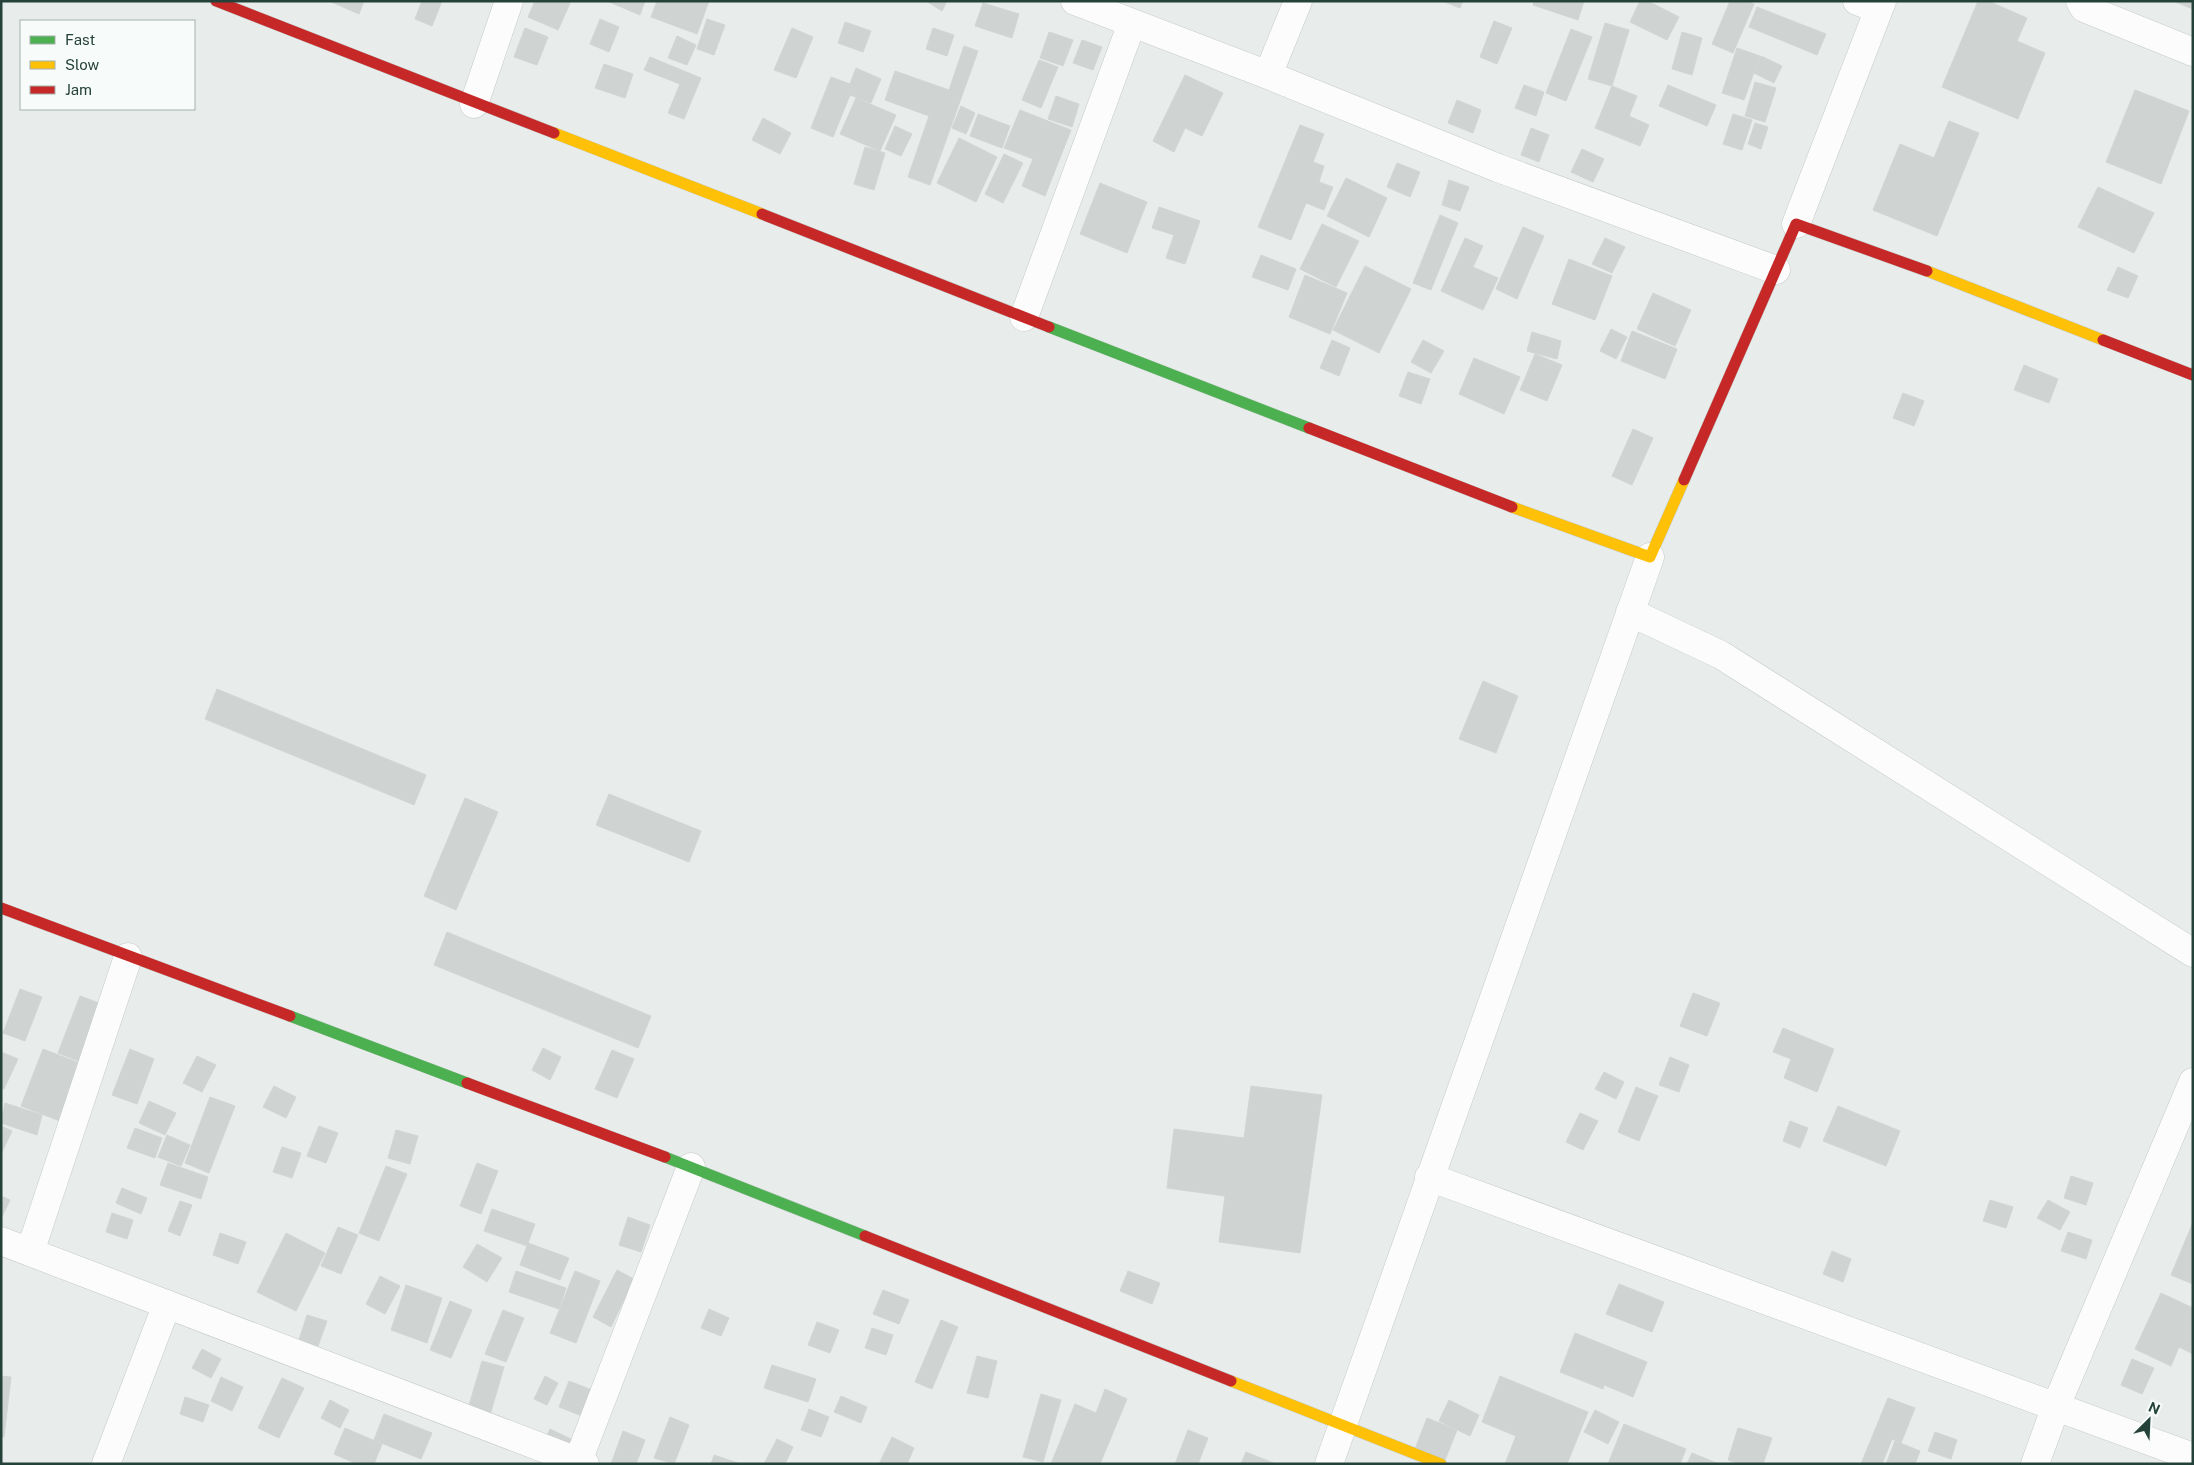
<svg xmlns="http://www.w3.org/2000/svg" width="2194" height="1465" viewBox="0 0 2194 1465" font-family="'Public Sans',sans-serif">
	<style>
		.building { fill: #cfd4d2; stroke: #d1d6d4 }
		.lines { fill: none; stroke-linecap: round; stroke-linejoin: round }
		.street-casing { stroke: #c5cac8; stroke-width: 29 }
		.fast-casing { stroke: #c3cbc8; stroke-width: 12 }
		.slow-casing { stroke: #c3cbc8; stroke-width: 12 }
		.jam-casing { stroke: #c3cbc8; stroke-width: 12 }
		.street { stroke: #fcfcfc; stroke-width: 28 }
		.fast { stroke: #4caf50; stroke-width: 11 }
		.slow { stroke: #ffc107; stroke-width: 11 }
		.jam { stroke: #c62828; stroke-width: 11 }
	</style>
	<rect width="100%" height="100%" fill="#e8edeb"/>
	<path class="building" d="M 329,1 L 364,1 L 359,14 Z
		M 422,1 L 442,1 L 432,26 L 415,19 Z
		M 535,1 L 571,1 L 558,30 L 528,17 Z
		M 607,1 L 645,1 L 640,15 Z
		M 657,1 L 709,1 L 697,34 L 651,17 Z
		M 926,1 L 947,1 L 942,11 Z
		M 1442,1 L 1463,1 L 1460,8 Z
		M 1534,1 L 1584,1 L 1578,20 L 1533,5 Z
		M 1640,1 L 1648,1 L 1679,17 L 1667,40 L 1630,22 Z
		M 1730,1 L 1748,1 L 1754,4 L 1733,53 L 1712,44 Z
		M 1978,1 L 1988,1 L 2027,18 L 2017,41 L 2045,53 L 2018,119 L 1942,87 Z
		M 2173,1 L 2193,1 L 2193,9 Z
		M 983,3 L 1019,14 L 1012,38 L 975,26 Z
		M 1757,7 L 1826,34 L 1817,55 L 1749,27 Z
		M 600,19 L 619,27 L 609,52 L 590,44 Z
		M 707,19 L 725,25 L 714,55 L 697,49 Z
		M 1494,21 L 1512,28 L 1497,64 L 1480,57 Z
		M 845,22 L 871,31 L 863,52 L 838,43 Z
		M 1605,23 L 1629,30 L 1612,86 L 1588,79 Z
		M 525,28 L 548,37 L 537,65 L 514,57 Z
		M 792,28 L 813,37 L 796,78 L 774,70 Z
		M 933,28 L 954,35 L 947,56 L 926,49 Z
		M 1571,29 L 1592,37 L 1566,101 L 1546,93 Z
		M 1049,32 L 1073,40 L 1063,66 L 1040,58 Z
		M 1682,32 L 1702,38 L 1692,75 L 1672,69 Z
		M 677,36 L 696,45 L 687,65 L 668,58 Z
		M 1082,40 L 1102,47 L 1093,70 L 1073,63 Z
		M 964,46 L 978,51 L 930,185 L 908,177 L 929,116 L 885,100 L 895,71 L 949,90 Z
		M 1737,48 L 1760,56 L 1744,100 L 1722,93 Z
		M 1761,56 L 1782,66 L 1774,83 L 1754,73 Z
		M 650,57 L 701,78 L 684,119 L 668,113 L 680,84 L 644,70 Z
		M 1039,60 L 1058,67 L 1041,108 L 1022,100 Z
		M 604,64 L 633,74 L 625,98 L 595,88 Z
		M 856,68 L 881,79 L 871,103 L 850,95 L 833,137 L 811,128 L 831,77 L 850,84 Z
		M 1185,75 L 1223,93 L 1202,136 L 1185,128 L 1174,152 L 1153,141 Z
		M 1755,82 L 1776,88 L 1765,122 L 1745,116 Z
		M 1524,85 L 1544,92 L 1536,116 L 1515,108 Z
		M 1668,85 L 1716,105 L 1707,126 L 1659,106 Z
		M 1612,86 L 1637,96 L 1629,116 L 1649,125 L 1640,146 L 1595,128 Z
		M 2135,90 L 2189,111 L 2161,184 L 2106,162 Z
		M 1056,96 L 1079,104 L 1072,127 L 1048,119 Z
		M 856,98 L 896,115 L 880,151 L 840,134 Z
		M 1457,100 L 1481,110 L 1473,133 L 1448,123 Z
		M 961,106 L 975,113 L 966,134 L 952,128 Z
		M 1020,110 L 1071,130 L 1045,196 L 1022,186 L 1033,159 L 1004,148 Z
		M 978,114 L 1010,126 L 1002,148 L 970,136 Z
		M 1733,114 L 1752,120 L 1742,150 L 1723,144 Z
		M 763,118 L 791,133 L 780,154 L 752,140 Z
		M 1949,121 L 1979,133 L 1937,236 L 1873,210 L 1900,144 L 1934,158 Z
		M 1755,123 L 1768,127 L 1761,149 L 1748,144 Z
		M 1300,125 L 1324,134 L 1313,162 L 1324,166 L 1319,182 L 1333,187 L 1324,210 L 1306,203 L 1291,240 L 1258,227 Z
		M 895,126 L 912,134 L 901,156 L 885,149 Z
		M 1531,128 L 1549,135 L 1539,162 L 1521,155 Z
		M 959,138 L 997,157 L 976,202 L 937,183 Z
		M 865,147 L 885,153 L 874,190 L 854,184 Z
		M 1582,149 L 1604,159 L 1593,182 L 1571,172 Z
		M 1004,154 L 1023,163 L 1003,203 L 985,194 Z
		M 1397,163 L 1420,172 L 1410,197 L 1387,187 Z
		M 1346,178 L 1387,198 L 1369,237 L 1327,216 Z
		M 1449,180 L 1469,187 L 1460,211 L 1442,205 Z
		M 1100,183 L 1147,202 L 1127,253 L 1080,234 Z
		M 2098,187 L 2154,213 L 2134,253 L 2078,227 Z
		M 1159,207 L 1200,221 L 1185,264 L 1166,258 L 1174,235 L 1152,228 Z
		M 1440,215 L 1458,223 L 1431,290 L 1413,283 Z
		M 1322,224 L 1359,241 L 1336,287 L 1300,269 Z
		M 1523,227 L 1544,236 L 1517,299 L 1496,289 Z
		M 1465,238 L 1483,246 L 1473,267 L 1498,278 L 1483,310 L 1441,291 Z
		M 1605,238 L 1625,247 L 1612,273 L 1592,264 Z
		M 1261,255 L 1296,269 L 1288,290 L 1252,277 Z
		M 1569,259 L 1612,276 L 1595,320 L 1552,304 Z
		M 1365,266 L 1411,289 L 1379,353 L 1333,330 Z
		M 2118,267 L 2138,276 L 2128,298 L 2107,290 Z
		M 1305,275 L 1347,293 L 1330,334 L 1289,317 Z
		M 1653,293 L 1691,310 L 1675,346 L 1637,329 Z
		M 1611,329 L 1627,337 L 1616,359 L 1600,351 Z
		M 1632,331 L 1677,349 L 1665,379 L 1621,361 Z
		M 1532,332 L 1561,341 L 1557,359 L 1527,351 Z
		M 1332,340 L 1350,348 L 1339,376 L 1320,368 Z
		M 1423,340 L 1444,351 L 1431,373 L 1411,362 Z
		M 1535,354 L 1562,365 L 1547,401 L 1520,390 Z
		M 1474,358 L 1520,377 L 1504,414 L 1459,394 Z
		M 2024,365 L 2058,379 L 2049,403 L 2014,390 Z
		M 1408,372 L 1430,379 L 1421,404 L 1399,396 Z
		M 1903,393 L 1924,401 L 1914,426 L 1893,418 Z
		M 1633,429 L 1653,438 L 1632,485 L 1612,476 Z
		M 1483,681 L 1518,696 L 1496,753 L 1459,739 Z
		M 217,689 L 426,775 L 414,805 L 205,719 Z
		M 609,794 L 701,831 L 689,862 L 596,825 Z
		M 465,798 L 498,812 L 456,910 L 424,896 Z
		M 447,932 L 651,1016 L 638,1048 L 434,965 Z
		M 20,989 L 42,997 L 25,1041 L 3,1033 Z
		M 1693,993 L 1720,1003 L 1707,1036 L 1680,1026 Z
		M 80,996 L 107,1006 L 86,1064 L 58,1053 Z
		M 1783,1028 L 1834,1049 L 1817,1092 L 1784,1078 L 1791,1059 L 1773,1052 Z
		M 543,1048 L 561,1057 L 550,1080 L 532,1070 Z
		M 43,1049 L 82,1064 L 60,1121 L 21,1106 Z
		M 130,1049 L 154,1059 L 137,1104 L 112,1095 Z
		M 612,1050 L 634,1059 L 617,1098 L 595,1089 Z
		M 1,1052 L 18,1059 L 4,1089 L 1,1088 Z
		M 197,1056 L 216,1065 L 202,1092 L 183,1083 Z
		M 1670,1057 L 1689,1065 L 1679,1092 L 1659,1085 Z
		M 1604,1072 L 1624,1082 L 1616,1099 L 1595,1089 Z
		M 274,1086 L 296,1097 L 286,1118 L 263,1107 Z
		M 1251,1086 L 1322,1095 L 1300,1253 L 1219,1242 L 1225,1196 L 1167,1188 L 1174,1129 L 1244,1138 Z
		M 1636,1087 L 1658,1096 L 1639,1141 L 1618,1132 Z
		M 210,1097 L 235,1106 L 209,1173 L 185,1163 Z
		M 149,1101 L 176,1113 L 165,1135 L 139,1123 Z
		M 5,1103 L 42,1115 L 37,1135 L 1,1123 Z
		M 1838,1106 L 1900,1131 L 1886,1166 L 1823,1141 Z
		M 1580,1113 L 1598,1121 L 1583,1150 L 1566,1142 Z
		M 1790,1121 L 1808,1128 L 1800,1148 L 1783,1141 Z
		M 1,1126 L 12,1131 L 1,1154 Z
		M 319,1126 L 338,1133 L 326,1163 L 307,1156 Z
		M 135,1128 L 162,1138 L 155,1158 L 127,1148 Z
		M 396,1130 L 418,1136 L 410,1164 L 388,1158 Z
		M 167,1135 L 190,1145 L 181,1166 L 158,1157 Z
		M 282,1147 L 301,1153 L 292,1178 L 273,1172 Z
		M 168,1163 L 208,1177 L 201,1199 L 160,1185 Z
		M 477,1163 L 498,1171 L 481,1214 L 460,1206 Z
		M 386,1166 L 407,1174 L 379,1241 L 359,1233 Z
		M 2071,1176 L 2093,1183 L 2086,1205 L 2064,1198 Z
		M 122,1188 L 147,1198 L 141,1214 L 116,1203 Z
		M 1,1196 L 10,1200 L 1,1219 Z
		M 1990,1200 L 2013,1207 L 2006,1228 L 1983,1221 Z
		M 2048,1200 L 2070,1212 L 2060,1230 L 2037,1218 Z
		M 180,1201 L 192,1205 L 180,1236 L 168,1231 Z
		M 492,1209 L 535,1224 L 527,1246 L 484,1231 Z
		M 112,1213 L 133,1220 L 127,1239 L 106,1232 Z
		M 628,1217 L 650,1225 L 641,1252 L 619,1245 Z
		M 2193,1222 L 2193,1284 L 2171,1275 Z
		M 338,1227 L 358,1235 L 341,1274 L 321,1266 Z
		M 2068,1232 L 2092,1240 L 2086,1259 L 2061,1251 Z
		M 220,1233 L 246,1242 L 238,1264 L 213,1255 Z
		M 286,1233 L 325,1253 L 296,1311 L 257,1292 Z
		M 528,1243 L 569,1258 L 560,1280 L 520,1265 Z
		M 477,1244 L 502,1258 L 487,1282 L 463,1267 Z
		M 1832,1251 L 1851,1259 L 1843,1282 L 1823,1274 Z
		M 617,1270 L 634,1279 L 611,1327 L 593,1317 Z
		M 516,1271 L 566,1288 L 559,1309 L 509,1292 Z
		M 575,1271 L 600,1281 L 576,1343 L 550,1333 Z
		M 1128,1271 L 1160,1283 L 1152,1304 L 1120,1291 Z
		M 380,1276 L 400,1286 L 385,1314 L 366,1304 Z
		M 1619,1284 L 1664,1302 L 1652,1332 L 1606,1314 Z
		M 406,1285 L 442,1298 L 427,1343 L 391,1330 Z
		M 883,1290 L 909,1300 L 899,1324 L 873,1314 Z
		M 2161,1293 L 2193,1308 L 2193,1354 L 2179,1347 L 2171,1366 L 2135,1349 Z
		M 450,1301 L 472,1310 L 451,1358 L 430,1350 Z
		M 709,1309 L 729,1318 L 721,1336 L 701,1328 Z
		M 503,1310 L 524,1318 L 506,1362 L 485,1354 Z
		M 307,1315 L 327,1321 L 317,1349 L 298,1343 Z
		M 941,1320 L 958,1327 L 932,1389 L 915,1382 Z
		M 817,1322 L 839,1330 L 830,1353 L 808,1345 Z
		M 872,1328 L 893,1335 L 886,1355 L 865,1348 Z
		M 1575,1333 L 1647,1362 L 1633,1397 L 1604,1385 L 1603,1389 L 1560,1372 Z
		M 202,1349 L 221,1359 L 211,1378 L 192,1368 Z
		M 977,1356 L 997,1361 L 988,1398 L 967,1393 Z
		M 2132,1359 L 2154,1368 L 2142,1394 L 2121,1385 Z
		M 482,1361 L 504,1367 L 490,1415 L 468,1409 Z
		M 772,1365 L 816,1379 L 808,1402 L 764,1388 Z
		M 1,1376 L 11,1377 L 4,1437 L 1,1437 Z
		M 545,1376 L 558,1383 L 547,1405 L 534,1399 Z
		M 1500,1376 L 1588,1412 L 1567,1464 L 1505,1464 L 1516,1436 L 1482,1422 Z
		M 221,1377 L 243,1387 L 232,1411 L 211,1401 Z
		M 282,1378 L 304,1388 L 279,1438 L 258,1428 Z
		M 569,1381 L 592,1390 L 582,1416 L 559,1407 Z
		M 1105,1389 L 1127,1399 L 1100,1464 L 1051,1464 L 1075,1404 L 1096,1413 Z
		M 1041,1394 L 1061,1400 L 1043,1462 L 1023,1457 Z
		M 841,1396 L 867,1407 L 861,1423 L 834,1412 Z
		M 185,1397 L 209,1405 L 203,1422 L 180,1414 Z
		M 1888,1398 L 1915,1408 L 1901,1443 L 1892,1439 L 1882,1464 L 1861,1464 Z
		M 330,1400 L 349,1410 L 340,1428 L 321,1418 Z
		M 1449,1400 L 1479,1415 L 1470,1436 L 1439,1421 Z
		M 809,1409 L 829,1417 L 821,1437 L 801,1430 Z
		M 1595,1410 L 1619,1422 L 1608,1444 L 1584,1432 Z
		M 384,1414 L 432,1433 L 421,1459 L 374,1440 Z
		M 670,1417 L 689,1425 L 674,1464 L 654,1458 Z
		M 1427,1418 L 1457,1430 L 1445,1460 L 1415,1449 Z
		M 1624,1424 L 1686,1449 L 1680,1464 L 1608,1464 Z
		M 345,1428 L 382,1444 L 374,1464 L 357,1464 L 334,1454 Z
		M 1738,1428 L 1772,1438 L 1763,1464 L 1740,1464 L 1728,1460 Z
		M 550,1429 L 573,1440 L 562,1462 L 540,1451 Z
		M 1188,1430 L 1208,1438 L 1198,1464 L 1175,1464 Z
		M 623,1431 L 645,1440 L 636,1464 L 611,1464 Z
		M 1935,1432 L 1957,1440 L 1951,1459 L 1928,1451 Z
		M 892,1437 L 914,1448 L 907,1464 L 879,1464 Z
		M 777,1439 L 793,1447 L 785,1464 L 764,1464 Z
		M 1895,1441 L 1920,1451 L 1915,1464 L 1886,1464 Z
		M 1246,1452 L 1276,1464 L 1241,1464 Z
		M 1692,1453 L 1719,1464 L 1687,1464 Z
		M 714,1455 L 741,1464 L 711,1464 Z"/>
	<g class="lines">
		<g class="street-casing">
			<path id="street" d="M 1075,1 L 1268,75 L 1498,168 L 1776,270
				M 1857,1 L 1878,9
				M 2080,1 L 2084,8 L 2193,52
				M 1268,75 L 1298,1
				M 474,104 L 509,1
				M 1796,224 L 1882,1
				M 1024,317 L 1132,23
				M 1630,612 L 1721,655 L 2193,953
				M 1429,1177 L 2193,1457
				M 1,1241 L 585,1464
				M 30,1252 L 128,957
				M 578,1461 L 691,1167
				M 106,1464 L 167,1304
				M 1329,1464 L 1650,557
				M 2035,1464 L 2056,1406 L 2193,1082"/>
		</g>
		<g class="fast-casing">
			<path id="fast" d="M 1049,327 L 1309,428
				M 290,1016 L 467,1083
				M 665,1157 L 865,1236"/>
		</g>
		<g class="slow-casing">
			<path id="slow" d="M 554,133 L 762,214
				M 1927,271 L 2103,340
				M 1512,507 L 1650,557 L 1684,480
				M 1231,1381 L 1441,1464"/>
		</g>
		<g class="jam-casing">
			<path id="jam" d="M 216,1 L 554,133
				M 762,214 L 1049,327
				M 2103,340 L 2193,375
				M 1309,428 L 1512,507
				M 1684,480 L 1796,224 L 1927,271
				M 1,908 L 290,1016
				M 467,1083 L 665,1157
				M 865,1236 L 1231,1381"/>
		</g>
		<use href="#street" class="street"/>
		<use href="#fast" class="fast"/>
		<use href="#slow" class="slow"/>
		<use href="#jam" class="jam"/>
	</g>
	<rect width="2194" height="1465" fill="none" stroke="#24423a" stroke-width="5"/>
	<rect x="20" y="20" width="175" height="90" fill="#f7fbf9" stroke="#a3b1ad"/>
	<rect x="30" y="36" width="25" height="8" fill="#4caf50" stroke="#a3b1ad"/>
	<text x="65" y="45" font-size="15" fill="#24423a">Fast</text>
	<rect x="30" y="61" width="25" height="8" fill="#ffc107" stroke="#a3b1ad"/>
	<text x="65" y="70" font-size="15" fill="#24423a">Slow</text>
	<rect x="30" y="86" width="25" height="8" fill="#c62828" stroke="#a3b1ad"/>
	<text x="65" y="95" font-size="15" fill="#24423a">Jam</text>
	<g transform="translate(2149 1420) rotate(24)" stroke="#f7fbf9" stroke-width="4" paint-order="stroke">
	<path d="M0-4L9 19L0 12L-9 19Z" fill="#24423a"/>
	<text y="-8" font-size="14" font-weight="bold" text-anchor="middle" fill="#24423a">N</text>
	</g>
</svg>
